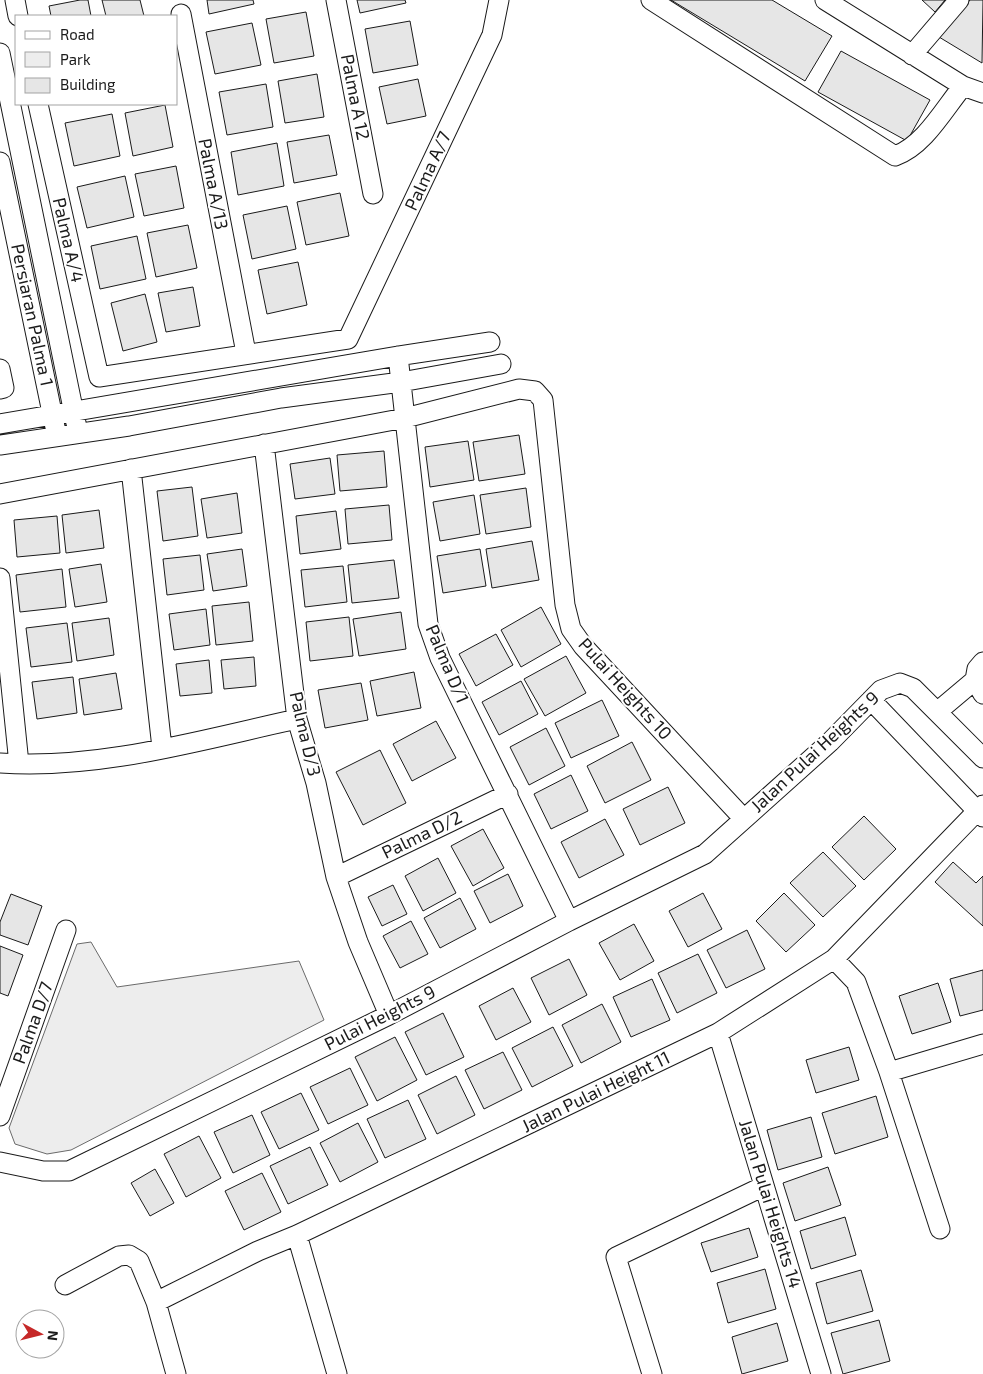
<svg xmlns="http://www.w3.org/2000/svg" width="983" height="1374" viewBox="0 0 983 1374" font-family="'Exo 2',sans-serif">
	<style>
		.green { fill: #ededed; stroke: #6a6a6a }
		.building { fill: #e6e6e6; stroke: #1a1a1a }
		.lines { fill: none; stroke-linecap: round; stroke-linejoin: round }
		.minor-casing { stroke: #1a1a1a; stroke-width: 21 }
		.minor { stroke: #fff; stroke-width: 19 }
		.labels { text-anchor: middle; stroke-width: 4; stroke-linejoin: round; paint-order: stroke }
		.street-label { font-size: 18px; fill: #1a1a1a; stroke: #fff }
	</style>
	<rect width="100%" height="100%" fill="#fff"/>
	<path class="green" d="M 91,942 L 117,987 L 299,961 L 324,1020 L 71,1150 L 47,1154 L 15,1144 L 9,1128 L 77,944 Z"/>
	<path class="building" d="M 80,0 L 88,0 L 91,16 L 51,16 L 49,6 Z
		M 102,0 L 140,0 L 144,16 L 106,16 Z
		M 207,0 L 253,0 L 254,4 L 209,14 Z
		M 357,0 L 405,0 L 406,3 L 360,13 Z
		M 671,0 L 772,0 L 832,36 L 805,81 Z
		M 922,0 L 945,0 L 935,12 Z
		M 970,0 L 983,0 L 982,63 L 939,37 Z
		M 306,12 L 314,56 L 274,63 L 266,19 Z
		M 410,21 L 418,65 L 373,73 L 365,29 Z
		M 252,23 L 261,65 L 215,74 L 206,32 Z
		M 841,51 L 930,100 L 907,141 L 818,92 Z
		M 317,74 L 324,117 L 285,123 L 278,81 Z
		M 418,79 L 426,116 L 387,124 L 379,87 Z
		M 266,84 L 273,127 L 227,135 L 219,92 Z
		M 165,105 L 173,147 L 133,156 L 125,113 Z
		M 112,114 L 120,156 L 74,166 L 65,123 Z
		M 329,135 L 337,175 L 294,183 L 287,142 Z
		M 277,143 L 284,186 L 238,195 L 231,152 Z
		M 176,166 L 184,208 L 144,216 L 135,174 Z
		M 125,176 L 134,217 L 87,228 L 77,187 Z
		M 340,193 L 349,236 L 306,245 L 297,202 Z
		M 287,206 L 296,249 L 252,259 L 243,215 Z
		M 188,225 L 197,268 L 156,277 L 147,233 Z
		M 137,236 L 146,279 L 100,289 L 91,246 Z
		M 298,262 L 307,305 L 267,314 L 258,270 Z
		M 193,287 L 200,326 L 166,332 L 158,293 Z
		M 145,294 L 157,342 L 123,351 L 111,303 Z
		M 519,435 L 525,474 L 479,481 L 473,442 Z
		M 468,441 L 474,480 L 430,487 L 425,447 Z
		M 384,451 L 387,487 L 340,491 L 337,455 Z
		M 330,458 L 335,494 L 295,499 L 290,464 Z
		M 192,487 L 198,536 L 163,541 L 157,491 Z
		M 526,488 L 531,527 L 486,534 L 480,495 Z
		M 237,493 L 242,533 L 207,538 L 201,499 Z
		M 474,495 L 480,534 L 440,541 L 433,502 Z
		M 389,505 L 392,540 L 348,544 L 345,509 Z
		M 99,510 L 104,548 L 66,553 L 62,515 Z
		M 336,511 L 341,549 L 300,554 L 296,516 Z
		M 57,516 L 60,553 L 17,557 L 14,520 Z
		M 532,541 L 539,580 L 492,588 L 486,549 Z
		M 242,549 L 247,586 L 213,591 L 207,554 Z
		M 480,549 L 486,586 L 443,593 L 437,556 Z
		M 200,555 L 204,590 L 167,595 L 163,559 Z
		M 394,560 L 399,598 L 352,603 L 348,565 Z
		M 101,564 L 107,602 L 75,607 L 69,569 Z
		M 343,566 L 347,602 L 305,607 L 301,570 Z
		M 62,569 L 66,607 L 20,612 L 16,575 Z
		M 249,602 L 253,641 L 216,645 L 212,606 Z
		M 541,607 L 561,644 L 521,667 L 501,630 Z
		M 206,609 L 210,645 L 174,650 L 169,614 Z
		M 401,612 L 406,649 L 359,656 L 353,619 Z
		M 349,617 L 353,656 L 310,661 L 306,622 Z
		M 109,618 L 114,655 L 77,661 L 72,623 Z
		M 67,623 L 72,662 L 31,667 L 26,628 Z
		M 496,634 L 513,665 L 476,686 L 459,654 Z
		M 566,656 L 586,693 L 545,716 L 524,679 Z
		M 254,657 L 256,686 L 224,689 L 221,660 Z
		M 209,660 L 212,693 L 180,696 L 176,664 Z
		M 414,672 L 421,708 L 377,716 L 370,681 Z
		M 116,673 L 122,709 L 84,715 L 79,679 Z
		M 73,677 L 77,713 L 37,719 L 32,682 Z
		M 521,681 L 538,714 L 499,735 L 482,702 Z
		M 361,683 L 368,720 L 325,728 L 318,690 Z
		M 602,700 L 619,736 L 571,758 L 555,723 Z
		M 436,721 L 456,758 L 412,781 L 393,744 Z
		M 546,728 L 565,766 L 529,785 L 510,747 Z
		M 632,742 L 651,780 L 605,803 L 587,766 Z
		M 380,750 L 406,803 L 363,825 L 336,772 Z
		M 571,775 L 588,811 L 551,829 L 534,794 Z
		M 668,787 L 685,823 L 640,845 L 623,809 Z
		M 864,816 L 896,849 L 864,880 L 832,847 Z
		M 605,819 L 624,855 L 579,878 L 561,842 Z
		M 483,829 L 504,868 L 473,886 L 451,846 Z
		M 823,852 L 856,886 L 823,917 L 790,883 Z
		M 438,858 L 456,893 L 423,911 L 405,876 Z
		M 953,862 L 976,883 L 983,876 L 983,926 L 935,882 Z
		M 508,874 L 523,906 L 490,923 L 474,891 Z
		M 393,885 L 407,914 L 382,926 L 368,897 Z
		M 703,893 L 722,929 L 688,947 L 669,911 Z
		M 784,893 L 815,925 L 786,952 L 756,921 Z
		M 11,894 L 42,906 L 28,945 L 0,935 L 0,922 Z
		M 460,898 L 476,929 L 440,948 L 424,918 Z
		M 411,921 L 428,954 L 400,968 L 383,936 Z
		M 634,924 L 654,961 L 620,980 L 599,943 Z
		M 747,930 L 765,969 L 726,988 L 707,950 Z
		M 0,946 L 23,955 L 8,996 L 0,993 Z
		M 698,954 L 717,993 L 677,1013 L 658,973 Z
		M 569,959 L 587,995 L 549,1015 L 531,978 Z
		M 983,970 L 983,1010 L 960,1016 L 950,979 Z
		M 652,979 L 670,1020 L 631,1037 L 613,997 Z
		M 938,983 L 951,1022 L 912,1034 L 899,996 Z
		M 513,988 L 531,1022 L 496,1040 L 479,1006 Z
		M 602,1004 L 621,1042 L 581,1063 L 562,1025 Z
		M 443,1013 L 464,1057 L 426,1075 L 405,1032 Z
		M 553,1027 L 573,1066 L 532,1087 L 512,1048 Z
		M 395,1037 L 417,1080 L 377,1101 L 355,1057 Z
		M 849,1047 L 859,1080 L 816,1093 L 806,1060 Z
		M 503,1052 L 522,1090 L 484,1109 L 465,1070 Z
		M 350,1068 L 368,1105 L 328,1124 L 310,1087 Z
		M 456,1076 L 475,1115 L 437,1134 L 418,1095 Z
		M 301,1093 L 319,1130 L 279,1149 L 261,1112 Z
		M 876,1096 L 888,1137 L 835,1154 L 822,1113 Z
		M 408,1100 L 426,1139 L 385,1158 L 367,1119 Z
		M 252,1115 L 270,1155 L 233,1173 L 214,1132 Z
		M 811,1117 L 822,1157 L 778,1170 L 767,1130 Z
		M 358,1123 L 378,1162 L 340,1182 L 320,1143 Z
		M 199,1136 L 221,1178 L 186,1197 L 164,1154 Z
		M 310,1147 L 328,1185 L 288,1204 L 270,1166 Z
		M 828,1167 L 841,1205 L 795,1221 L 783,1183 Z
		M 155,1169 L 174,1203 L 150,1216 L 131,1183 Z
		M 262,1173 L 281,1212 L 244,1230 L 225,1191 Z
		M 845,1217 L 856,1255 L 811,1269 L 800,1231 Z
		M 749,1228 L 758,1257 L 711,1272 L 701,1243 Z
		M 765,1269 L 776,1309 L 728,1323 L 717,1283 Z
		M 861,1270 L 873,1311 L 827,1324 L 816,1283 Z
		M 879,1320 L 890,1361 L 843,1374 L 831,1333 Z
		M 777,1323 L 788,1361 L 742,1374 L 732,1337 Z"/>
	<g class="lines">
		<g class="minor-casing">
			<path id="minor" d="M 15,0 L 18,16
				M 336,0 L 373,194
				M 651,0 L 895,156 C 924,146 944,109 963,86
				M 825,0 L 963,86 L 983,93
				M 181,14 L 246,353
				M 0,53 L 76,423
				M 912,55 L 959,0
				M 38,104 L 99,377 L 348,339 L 492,35 L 499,0
				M 0,162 L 55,427
				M 398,356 L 428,624 L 440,658 L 569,921
				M 0,369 L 4,388 L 0,389
				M 0,424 L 398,356 L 490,342
				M 264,444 L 297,719 L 316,783 L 336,877 L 358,942 L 389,1015
				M 0,445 L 129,426 L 281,398 L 401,382 L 501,364
				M 131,469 L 162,748
				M 0,494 L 405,418 L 519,389 L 535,391 L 543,400 L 565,605 L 571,629 L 583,646 L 743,818
				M 0,578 L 19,764
				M 983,662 L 977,669 L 975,680 L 983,694
				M 871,700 L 983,817
				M 937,712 L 975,680
				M 0,763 C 100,770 200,740 297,719
				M 336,877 L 508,794
				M 834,959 L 856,982 L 889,1072 L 983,1044
				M 718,1033 L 821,1374
				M 889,1072 L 940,1229
				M 0,1116 L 66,930
				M 0,1162 L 43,1171 L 69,1171 L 389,1015 L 569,921 L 705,854 L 830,742 L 881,690 L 900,683 L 913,688 L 983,758
				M 297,1235 L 337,1374
				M 65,1285 L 119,1256 L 129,1255 L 139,1261 L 156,1302 L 176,1374
				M 156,1302 L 258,1251 L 297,1235 L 718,1033 L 834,959 L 983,805
				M 652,1374 L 616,1257 L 764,1186"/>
		</g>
		<use href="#minor" class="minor"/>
	</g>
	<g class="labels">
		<g class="street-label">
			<text transform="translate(355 97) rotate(79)" y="6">Palma A 12</text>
			<text transform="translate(428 171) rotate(-65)" y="6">Palma A/7</text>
			<text transform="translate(213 184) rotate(79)" y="6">Palma A/13</text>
			<text transform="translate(68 240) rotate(77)" y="6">Palma A/4</text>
			<text transform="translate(32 315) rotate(78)" y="6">Persiaran Palma 1</text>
			<text transform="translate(447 664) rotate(67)" y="6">Palma D/1</text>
			<text transform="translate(625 689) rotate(48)" y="6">Pulai Heights 10</text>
			<text transform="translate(305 734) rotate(77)" y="6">Palma D/3</text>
			<text transform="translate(815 752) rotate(-43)" y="6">Jalan Pulai Heights 9</text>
			<text transform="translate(422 835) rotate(-26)" y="6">Palma D/2</text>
			<text transform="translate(380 1018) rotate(-27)" y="6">Pulai Heights 9</text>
			<text transform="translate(33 1023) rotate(-70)" y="6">Palma D/7</text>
			<text transform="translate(596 1092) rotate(-26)" y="6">Jalan Pulai Height 11</text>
			<text transform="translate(770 1204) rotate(73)" y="6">Jalan Pulai Heights 14</text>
		</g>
	</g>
	<rect x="15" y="15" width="162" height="90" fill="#ffffff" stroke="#a3a3a3"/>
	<rect x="25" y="31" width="25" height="8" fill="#ffffff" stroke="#a3a3a3"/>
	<text x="60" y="40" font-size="15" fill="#1a1a1a">Road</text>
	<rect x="25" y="52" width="25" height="15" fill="#ededed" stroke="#a3a3a3"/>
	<text x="60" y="65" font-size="15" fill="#1a1a1a">Park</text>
	<rect x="25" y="78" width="25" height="15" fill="#e6e6e6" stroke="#a3a3a3"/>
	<text x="60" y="90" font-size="15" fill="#1a1a1a">Building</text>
	<g transform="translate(40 1334) rotate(97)"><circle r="24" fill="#ffffff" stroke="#a3a3a3"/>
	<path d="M0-4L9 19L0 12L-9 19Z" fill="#c62828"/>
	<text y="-8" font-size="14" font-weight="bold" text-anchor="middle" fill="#1a1a1a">N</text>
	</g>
</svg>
